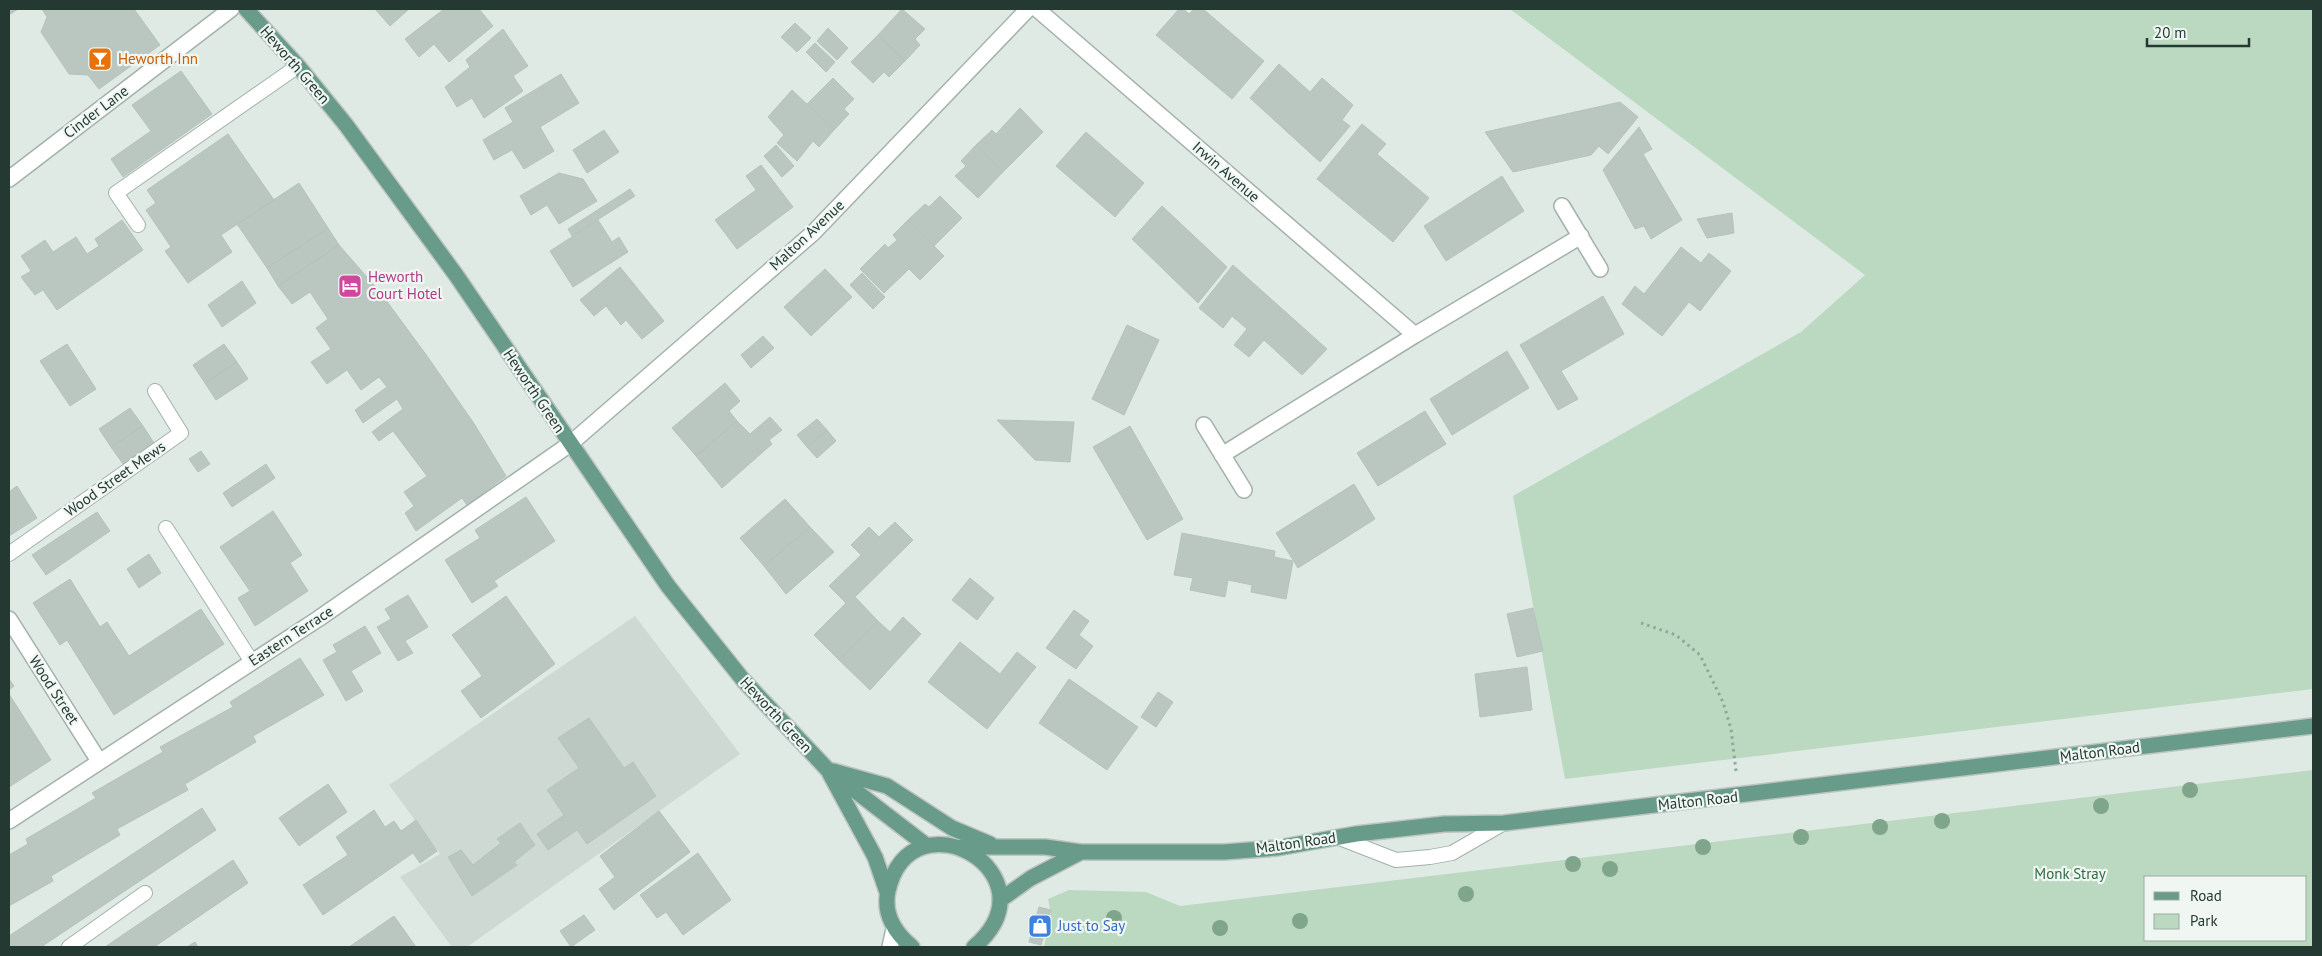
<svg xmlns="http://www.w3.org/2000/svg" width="2322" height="956" viewBox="0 0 2322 956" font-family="'PT Sans',sans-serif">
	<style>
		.built { fill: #cfd9d4 }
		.green { fill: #bbd9c0; fill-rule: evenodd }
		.building { fill: #b9c7c0; stroke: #b4c3bb }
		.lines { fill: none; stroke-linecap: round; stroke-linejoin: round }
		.lane-casing { stroke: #a4b1ab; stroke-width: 16 }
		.street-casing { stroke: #a4b1ab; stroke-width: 18 }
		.secondary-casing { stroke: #a1b4ab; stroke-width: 18 }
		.primary-casing { stroke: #bdc4c1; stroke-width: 18 }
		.path { stroke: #84ab9b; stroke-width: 3; stroke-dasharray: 2.5 4; stroke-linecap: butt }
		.lane { stroke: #fff; stroke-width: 14 }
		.street { stroke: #fff; stroke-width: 15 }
		.secondary { stroke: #fff; stroke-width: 15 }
		.primary { stroke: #699b8a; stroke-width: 15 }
		.tree { fill: #7fa58b }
		.labels { text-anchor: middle; stroke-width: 4.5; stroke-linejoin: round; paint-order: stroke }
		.food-label { font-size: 15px; fill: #c56008; stroke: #f0f7f3; text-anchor: start }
		.street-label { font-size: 15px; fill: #233931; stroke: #f0f7f3 }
		.hotel-label { font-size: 15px; fill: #b23c85; stroke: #f0f7f3; text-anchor: start }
		.park-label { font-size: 15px; fill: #306c42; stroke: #f0f7f3 }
		.shop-label { font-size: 15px; fill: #366cbe; stroke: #f0f7f3; text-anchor: start }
	</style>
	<rect width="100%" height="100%" fill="#e0eae5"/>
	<path class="built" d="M 635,616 L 740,754 L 467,947 L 452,947 L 400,877 L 440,854 L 389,785 Z"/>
	<path class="green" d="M 1510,9 L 2313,9 L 2313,689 L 1565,779 L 1513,496 L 1801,332 L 1865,275 Z
		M 2313,770 L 2313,947 L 1044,947 L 1051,914 L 1048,899 L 1069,890 L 1146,892 L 1180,906 ZM 2146,877 L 2306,877 L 2306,940 L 2146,940 Z"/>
	<path class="building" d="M 9,9 L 18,9 L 9,15 Z
		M 42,9 L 134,9 L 160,45 L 99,89 L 88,75 L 69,74 L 41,32 L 47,17 Z
		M 375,9 L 409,9 L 390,26 Z
		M 444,9 L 479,9 L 493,26 L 449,62 L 434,44 L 419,57 L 405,39 Z
		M 902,9 L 925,29 L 915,39 L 920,45 L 905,61 L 878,35 Z
		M 1179,9 L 1183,9 L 1189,14 L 1194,9 L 1203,9 L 1264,61 L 1232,99 L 1156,35 Z
		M 795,23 L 811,38 L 797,52 L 781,37 Z
		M 828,28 L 848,48 L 837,60 L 817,41 Z
		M 503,29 L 528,66 L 513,76 L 523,91 L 484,118 L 472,98 L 457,107 L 445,87 L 470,67 L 466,60 Z
		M 878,35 L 905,61 L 889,77 L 884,72 L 873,83 L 851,62 Z
		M 815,43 L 835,62 L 826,72 L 806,52 Z
		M 1279,64 L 1310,92 L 1322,78 L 1353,105 L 1342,120 L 1350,126 L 1320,162 L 1250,98 Z
		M 181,71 L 212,114 L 123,177 L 111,159 L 151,131 L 132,105 Z
		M 561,74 L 579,103 L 540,127 L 554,151 L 524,169 L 512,150 L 494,160 L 483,140 L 513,122 L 505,108 Z
		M 833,78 L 854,99 L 844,109 L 849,114 L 834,130 L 807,104 Z
		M 792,90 L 834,130 L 819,147 L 813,141 L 797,161 L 777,143 L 784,135 L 768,117 Z
		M 1620,102 L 1638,117 L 1608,154 L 1599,146 L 1591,155 L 1513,172 L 1485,132 Z
		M 1020,108 L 1043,132 L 1003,172 L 976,145 L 992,130 L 996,134 Z
		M 1362,124 L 1386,144 L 1377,154 L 1429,198 L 1393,242 L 1317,179 Z
		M 1639,127 L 1652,149 L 1643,154 L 1682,220 L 1651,239 L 1644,226 L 1635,229 L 1603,170 Z
		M 604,130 L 619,152 L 587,173 L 573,150 Z
		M 1086,132 L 1144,183 L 1115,217 L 1056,166 Z
		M 228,134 L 274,200 L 221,235 L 232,252 L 188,283 L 165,251 L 171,247 L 146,210 L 156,203 L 147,190 Z
		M 776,145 L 794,166 L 782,177 L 764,156 Z
		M 976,145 L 1003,172 L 978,198 L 955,176 L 966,166 L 961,161 Z
		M 761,165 L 793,207 L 737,249 L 715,220 L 756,190 L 746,176 Z
		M 559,173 L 583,179 L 597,201 L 559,224 L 547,205 L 531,215 L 520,196 Z
		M 1502,176 L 1524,211 L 1446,261 L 1424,226 Z
		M 299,183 L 328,228 L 267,268 L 237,224 Z
		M 630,189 L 635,196 L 572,236 L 568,229 Z
		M 940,196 L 962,218 L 934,246 L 908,220 L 925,204 L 929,207 Z
		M 1162,206 L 1227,267 L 1198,303 L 1132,239 Z
		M 1732,213 L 1734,233 L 1707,238 L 1697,219 Z
		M 122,220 L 143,250 L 57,310 L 43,290 L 35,295 L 21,277 L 31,271 L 21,256 L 45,240 L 53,252 L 76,237 L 87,254 L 99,246 L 95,239 Z
		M 598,220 L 612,242 L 619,237 L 628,252 L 573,287 L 550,251 Z
		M 908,220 L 944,256 L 920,280 L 909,269 L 884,293 L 860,269 L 885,244 L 888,248 L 897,240 L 893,235 Z
		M 328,228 L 339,245 L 278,286 L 267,268 Z
		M 339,245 L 380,292 L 427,356 L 473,422 L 506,476 L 467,505 L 462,498 L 416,531 L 405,513 L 414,506 L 404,492 L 427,476 L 393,431 L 379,441 L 372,432 L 403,409 L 397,399 L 363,423 L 355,410 L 387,387 L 379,377 L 361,390 L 347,370 L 327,384 L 311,362 L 331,349 L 316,328 L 328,319 L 310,292 L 292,304 L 278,286 Z
		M 1681,247 L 1701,263 L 1709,253 L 1731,271 L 1700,311 L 1689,302 L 1662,336 L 1622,304 L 1635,286 L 1644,294 Z
		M 1233,265 L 1327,349 L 1302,375 L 1264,340 L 1249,357 L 1234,345 L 1247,329 L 1232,316 L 1223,328 L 1199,308 Z
		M 620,267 L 664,321 L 642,339 L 626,320 L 621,325 L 606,306 L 594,316 L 580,300 Z
		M 825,269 L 852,297 L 811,336 L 784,307 Z
		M 862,273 L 885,297 L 873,309 L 850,285 Z
		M 242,281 L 256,303 L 222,327 L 208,305 Z
		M 1603,296 L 1624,334 L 1561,371 L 1578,399 L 1558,410 L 1520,345 Z
		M 1127,325 L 1159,340 L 1124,415 L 1092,399 Z
		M 763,336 L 774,348 L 751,368 L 741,355 Z
		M 67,344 L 96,389 L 70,406 L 40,361 Z
		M 224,344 L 237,362 L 205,383 L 193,365 Z
		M 1507,351 L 1529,388 L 1452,435 L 1430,399 Z
		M 237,362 L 248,379 L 216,400 L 205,383 Z
		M 725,383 L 740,401 L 729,411 L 737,421 L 696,456 L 672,428 Z
		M 130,408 L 143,426 L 111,447 L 99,429 Z
		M 1425,411 L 1446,444 L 1378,486 L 1357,453 Z
		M 770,417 L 782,430 L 769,440 L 772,444 L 722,488 L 696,456 L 737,421 L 750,434 Z
		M 817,419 L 827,430 L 807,447 L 797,435 Z
		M 997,420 L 1074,422 L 1070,462 L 1035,460 Z
		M 143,426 L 154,443 L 123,464 L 111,447 Z
		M 1130,426 L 1183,519 L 1147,540 L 1093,447 Z
		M 827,430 L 836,441 L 817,458 L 807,447 Z
		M 201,451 L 210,464 L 198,472 L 189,459 Z
		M 266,464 L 275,478 L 232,507 L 223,493 Z
		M 1354,484 L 1375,519 L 1298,568 L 1276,533 Z
		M 17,486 L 37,518 L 9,536 L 9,492 Z
		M 526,497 L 555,541 L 494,581 L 498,586 L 472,603 L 445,560 L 480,538 L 475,530 Z
		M 785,499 L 810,527 L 764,566 L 740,538 Z
		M 273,511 L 302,555 L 290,563 L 308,591 L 255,626 L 238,598 L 250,591 L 220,547 Z
		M 97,512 L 110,531 L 46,575 L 32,555 Z
		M 895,522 L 913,540 L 855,597 L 878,621 L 839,660 L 814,635 L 846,603 L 829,586 L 861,555 L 851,545 L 869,527 L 879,537 Z
		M 810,527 L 834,552 L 786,594 L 764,566 Z
		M 1182,533 L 1275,551 L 1274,557 L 1293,561 L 1286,599 L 1251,592 L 1252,585 L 1228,580 L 1225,597 L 1190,590 L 1193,578 L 1174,575 Z
		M 149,554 L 161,573 L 139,588 L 127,569 Z
		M 970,578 L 994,598 L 977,620 L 952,600 Z
		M 70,579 L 100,627 L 107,622 L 129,656 L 201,609 L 224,644 L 114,715 L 67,640 L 60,645 L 33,603 Z
		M 408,595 L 428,627 L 405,641 L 413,653 L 398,661 L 377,627 L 391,619 L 385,609 Z
		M 506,596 L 555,664 L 481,718 L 461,691 L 482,676 L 452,635 Z
		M 1533,608 L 1543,651 L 1517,657 L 1507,614 Z
		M 1074,610 L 1089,621 L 1079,635 L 1093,646 L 1076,669 L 1046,648 Z
		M 903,617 L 921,634 L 870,690 L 839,660 L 878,621 L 890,632 Z
		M 365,626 L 381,653 L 351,671 L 363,691 L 346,701 L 323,660 L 337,652 L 333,645 Z
		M 960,642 L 1000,674 L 1017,652 L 1036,667 L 987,729 L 928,682 Z
		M 300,658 L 324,695 L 253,736 L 256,742 L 185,784 L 188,790 L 117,829 L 120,835 L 51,876 L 53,881 L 9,906 L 9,855 L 28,844 L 26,839 L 96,798 L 92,793 L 163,752 L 160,747 L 233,707 L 230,702 Z
		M 1527,667 L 1532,710 L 1480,717 L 1475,674 Z
		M 9,679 L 14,686 L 9,690 Z
		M 1069,679 L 1138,727 L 1107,770 L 1039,723 Z
		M 1158,692 L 1173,702 L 1156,727 L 1141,717 Z
		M 9,694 L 51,760 L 9,787 Z
		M 589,718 L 624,768 L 633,762 L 656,796 L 587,844 L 577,830 L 548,850 L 537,834 L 564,815 L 547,790 L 579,768 L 558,738 Z
		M 328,784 L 347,812 L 299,846 L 279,818 Z
		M 202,808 L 216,830 L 41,947 L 9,947 L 9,936 Z
		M 374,810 L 385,827 L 394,821 L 401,831 L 416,820 L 437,851 L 420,863 L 413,853 L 323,915 L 303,885 L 348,855 L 336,837 Z
		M 659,811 L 690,852 L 614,910 L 599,889 L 615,877 L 600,856 Z
		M 520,823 L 535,845 L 514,862 L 517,865 L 472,896 L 448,857 L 461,850 L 473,865 L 501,843 L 497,839 Z
		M 698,853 L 731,900 L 683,935 L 666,912 L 657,918 L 640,895 Z
		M 233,860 L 248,883 L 154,947 L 105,947 Z
		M 1039,907 L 1051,910 L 1041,945 L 1029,942 Z
		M 584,915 L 595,930 L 571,947 L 560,931 Z
		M 394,916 L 416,947 L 349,947 Z
		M 195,942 L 198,947 L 187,947 Z"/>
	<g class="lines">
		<g class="lane-casing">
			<path id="lane" d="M 138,225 L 116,193 L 298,66
				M 166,528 L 252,662
				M 9,554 L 181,433 L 155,391
				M 1337,837 L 1396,860 L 1430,857 L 1452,853 L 1504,823
				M 69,947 L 145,893"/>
		</g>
		<g class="street-casing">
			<path id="street" d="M 1037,9 L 1415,335 L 1581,236
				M 9,179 L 231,9
				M 1562,206 L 1600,269
				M 1204,425 L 1244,490
				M 1222,455 L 1415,335
				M 9,619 L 99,761
				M 9,821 L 318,619 L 570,444 L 813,233 L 1028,9"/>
		</g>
		<g class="secondary-casing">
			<path id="secondary" d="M 890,947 L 894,929"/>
		</g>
		<g class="primary-casing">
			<path id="primary" d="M 246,9 L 298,66 L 346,125 L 456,275 L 668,586 L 744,681 L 827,769 L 927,846
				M 833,771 L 887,786 L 952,828 L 990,844
				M 830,774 L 875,857 L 887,892
				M 962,847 L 1045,847 L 1081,852 L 1224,852 L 1277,848 L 1356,834 L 1444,824 L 1504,823 L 2313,726
				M 1000,900 L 1031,878 L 1081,852
				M 912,947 C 895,933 883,914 888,891 C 911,790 1059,874 974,947"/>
		</g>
		<path class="path" d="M 1641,623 L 1676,635 L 1700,655 L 1723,702 L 1731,729 L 1736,771"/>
		<use href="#lane" class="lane"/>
		<use href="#street" class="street"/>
		<use href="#secondary" class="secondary"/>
		<use href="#primary" class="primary"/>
	</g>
	<g class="tree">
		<circle cx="2190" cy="790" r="8"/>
		<circle cx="2101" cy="806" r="8"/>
		<circle cx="1942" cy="821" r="8"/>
		<circle cx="1880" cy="827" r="8"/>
		<circle cx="1801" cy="837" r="8"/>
		<circle cx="1703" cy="847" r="8"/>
		<circle cx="1573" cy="864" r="8"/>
		<circle cx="1610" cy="869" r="8"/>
		<circle cx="1466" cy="894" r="8"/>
		<circle cx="1114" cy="918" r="8"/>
		<circle cx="1300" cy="921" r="8"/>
		<circle cx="1220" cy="928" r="8"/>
	</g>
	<defs>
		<g id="bar-square" transform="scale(1.25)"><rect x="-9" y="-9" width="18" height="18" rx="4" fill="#e8710a" stroke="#f0f7f3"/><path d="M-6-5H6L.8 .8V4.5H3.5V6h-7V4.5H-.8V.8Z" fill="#fff"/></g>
		<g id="hotel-square" transform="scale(1.25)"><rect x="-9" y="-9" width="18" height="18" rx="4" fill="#d1479c" stroke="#f0f7f3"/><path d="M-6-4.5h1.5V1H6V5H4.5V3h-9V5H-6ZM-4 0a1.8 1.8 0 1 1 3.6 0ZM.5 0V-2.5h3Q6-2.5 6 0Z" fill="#fff"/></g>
		<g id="shop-square" transform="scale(1.25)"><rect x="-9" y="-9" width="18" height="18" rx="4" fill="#3f7fe0" stroke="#f0f7f3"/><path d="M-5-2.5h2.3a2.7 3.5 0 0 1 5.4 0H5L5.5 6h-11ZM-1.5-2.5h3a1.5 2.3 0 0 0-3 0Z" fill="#fff"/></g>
	</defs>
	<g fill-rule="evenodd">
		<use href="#bar-square" x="100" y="59"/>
		<use href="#hotel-square" x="350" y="286"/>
		<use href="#shop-square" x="1040" y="926"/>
	</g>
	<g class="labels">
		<g class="food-label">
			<text x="118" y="64">Heworth Inn</text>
		</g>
		<g class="street-label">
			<text transform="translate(295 65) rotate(49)" y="5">Heworth Green</text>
			<text transform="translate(96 112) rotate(-37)" y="5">Cinder Lane</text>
			<text transform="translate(1226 172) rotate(41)" y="5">Irwin Avenue</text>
			<text transform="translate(807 235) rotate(-43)" y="5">Malton Avenue</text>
			<text transform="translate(534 391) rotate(56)" y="5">Heworth Green</text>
			<text transform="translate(115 479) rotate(-35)" y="5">Wood Street Mews</text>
			<text transform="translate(291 636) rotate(-33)" y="5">Eastern Terrace</text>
			<text transform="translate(54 690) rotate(57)" y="5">Wood Street</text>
			<text transform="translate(776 715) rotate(47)" y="5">Heworth Green</text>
			<text transform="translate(2100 752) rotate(-7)" y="5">Malton Road</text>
			<text transform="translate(1698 801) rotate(-6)" y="5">Malton Road</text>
			<text transform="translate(1296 843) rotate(-8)" y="5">Malton Road</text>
		</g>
		<g class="hotel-label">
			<text x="368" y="282">Heworth<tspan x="368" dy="17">Court Hotel</tspan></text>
		</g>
		<g class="park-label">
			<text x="2070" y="879">Monk Stray</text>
		</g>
		<g class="shop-label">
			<text x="1058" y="931">Just to Say</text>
		</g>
	</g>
	<rect width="2322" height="956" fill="none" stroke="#233931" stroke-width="20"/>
	<rect x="2144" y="876" width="162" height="65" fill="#f0f7f3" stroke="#9eaba5"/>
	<rect x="2154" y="892" width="25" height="8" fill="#699b8a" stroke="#9eaba5"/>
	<text x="2190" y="901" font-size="15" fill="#233931">Road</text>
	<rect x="2154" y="914" width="25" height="15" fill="#bbd9c0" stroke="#9eaba5"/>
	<text x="2190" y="926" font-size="15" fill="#233931">Park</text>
	<path d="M2147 38v8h102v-8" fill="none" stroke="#233931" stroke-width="2.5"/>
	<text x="2154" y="38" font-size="15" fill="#233931" stroke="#f0f7f3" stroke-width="4" paint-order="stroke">20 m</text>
</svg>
